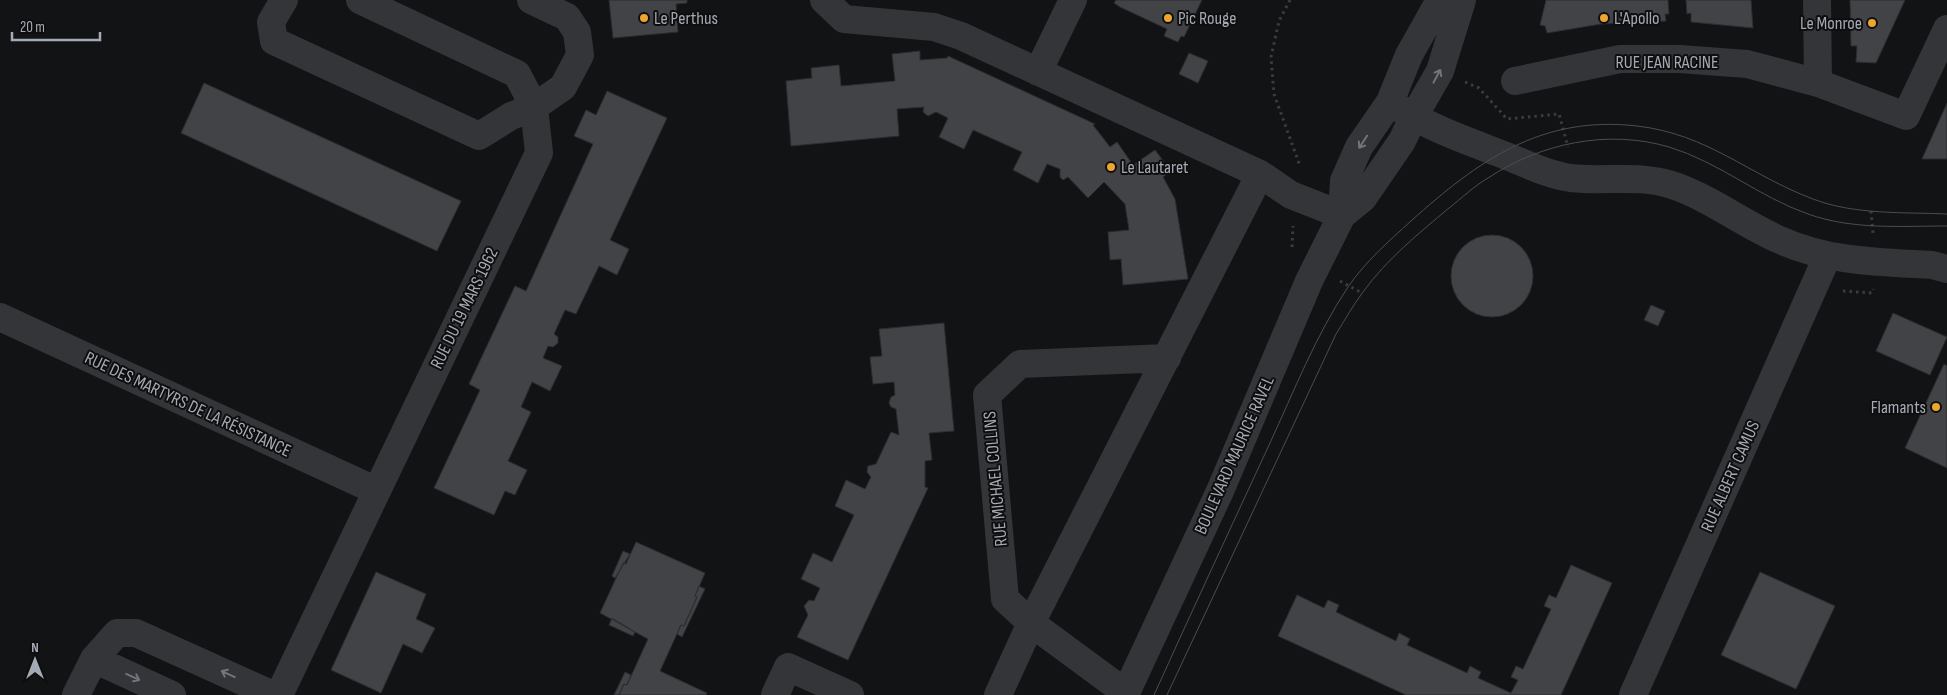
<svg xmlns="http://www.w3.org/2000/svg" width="1947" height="695" viewBox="0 0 1947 695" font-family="'Sofia Sans Condensed',sans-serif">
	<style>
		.building { fill: #414347; stroke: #2d2d30 }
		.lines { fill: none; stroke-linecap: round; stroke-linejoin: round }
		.path { stroke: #3a3c40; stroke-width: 3; stroke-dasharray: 2.5 4; stroke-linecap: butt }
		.minor { stroke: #343539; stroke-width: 28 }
		.tram { stroke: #4b4d52; stroke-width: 1 }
		.oneway { stroke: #72757d }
		.poi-dot { fill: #eda531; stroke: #0e0e0f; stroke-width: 2 }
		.labels { text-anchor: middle; stroke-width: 4; stroke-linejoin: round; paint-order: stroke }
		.poi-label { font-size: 18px; fill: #a4aab4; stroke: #0e0e0f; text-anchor: start }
		.street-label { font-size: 18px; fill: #a4aab4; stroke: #0e0e0f }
	</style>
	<rect width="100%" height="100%" fill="#121314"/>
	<path class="building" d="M 609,0 L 687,0 L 687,3 L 676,4 L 678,32 L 613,38 Z
		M 1116,0 L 1202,0 L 1184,37 L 1181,36 L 1178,42 L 1164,36 L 1167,29 L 1120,7 L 1114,3 Z
		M 1546,0 L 1668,0 L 1669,14 L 1665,14 L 1666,21 L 1601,24 L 1547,33 L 1545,26 L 1540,25 Z
		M 1686,0 L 1751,0 L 1753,28 L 1691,22 L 1691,13 L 1687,14 Z
		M 1850,0 L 1905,0 L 1876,63 L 1856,62 L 1857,46 L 1851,46 Z
		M 920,51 L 920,60 L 947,58 L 948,56 L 1095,124 L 1093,125 L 1110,147 L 1117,142 L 1133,165 L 1155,150 L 1171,171 L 1163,177 L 1175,199 L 1188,279 L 1123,285 L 1121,259 L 1110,260 L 1108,232 L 1129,230 L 1125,204 L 1104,182 L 1088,198 L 1068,177 L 1063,180 L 1060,177 L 1060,169 L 1047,164 L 1038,183 L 1013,170 L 1022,152 L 973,130 L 964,149 L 939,137 L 948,118 L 936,112 L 928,116 L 923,112 L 924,107 L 897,109 L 899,136 L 791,146 L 786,81 L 812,78 L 811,68 L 839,65 L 841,86 L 895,81 L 892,54 Z
		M 1189,53 L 1208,61 L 1198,83 L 1179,74 Z
		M 204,83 L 461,201 L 437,251 L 181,133 Z
		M 607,91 L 667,118 L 610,240 L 629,249 L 617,275 L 599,266 L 576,314 L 565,310 L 554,334 L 558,337 L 558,343 L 553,347 L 548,346 L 543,358 L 562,366 L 550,391 L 532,382 L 521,407 L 531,412 L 508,461 L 527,470 L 515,495 L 505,491 L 494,515 L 434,488 L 480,390 L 469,384 L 515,286 L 526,291 L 593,144 L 574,136 L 586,110 L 596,115 Z
		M 1947,103 L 1947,159 L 1922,159 Z
		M1451 276a41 41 0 1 1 82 0a41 41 0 1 1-82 0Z
		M 1651,305 L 1665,311 L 1658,326 L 1644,320 Z
		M 1893,313 L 1947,337 L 1930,375 L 1876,351 Z
		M 944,323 L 954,431 L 929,433 L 932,460 L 925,461 L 925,487 L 928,488 L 848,660 L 797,637 L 808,615 L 804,606 L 809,600 L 814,601 L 820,588 L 801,579 L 813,553 L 832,562 L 854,515 L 835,506 L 846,480 L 865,489 L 871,477 L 867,472 L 868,466 L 876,464 L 891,432 L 899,435 L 896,409 L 891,407 L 889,403 L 891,397 L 895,395 L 894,382 L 873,384 L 870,357 L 882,356 L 879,329 Z
		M 1944,364 L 1947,366 L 1947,468 L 1905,448 Z
		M 636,542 L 705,573 L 695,596 L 697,597 L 684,626 L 681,625 L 660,671 L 707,693 L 706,695 L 619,695 L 624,684 L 627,685 L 648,639 L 600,613 L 623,563 L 626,564 Z
		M 623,551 L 630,554 L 615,578 L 612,576 Z
		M 1571,565 L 1612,583 L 1561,695 L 1406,695 L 1278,636 L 1297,595 L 1324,608 L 1328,600 L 1339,605 L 1336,612 L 1396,641 L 1399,633 L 1410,639 L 1407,645 L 1467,673 L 1470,666 L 1481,672 L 1478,678 L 1511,693 L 1518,680 L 1511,677 L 1516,666 L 1523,669 L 1551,609 L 1544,606 L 1549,595 L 1556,598 Z
		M 376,572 L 426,594 L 416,619 L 435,628 L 422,653 L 403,644 L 381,693 L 331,670 Z
		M 1760,572 L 1835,606 L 1796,689 L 1721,655 Z
		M 699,586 L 705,589 L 682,637 L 677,634 L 681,625 L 684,626 L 697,597 L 695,596 Z
		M 612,618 L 635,632 L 633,636 L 609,625 Z
		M 625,672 L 631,675 L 627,685 L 624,684 L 619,695 L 614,695 Z"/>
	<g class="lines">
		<path class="path" d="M 1290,0 L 1279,21 L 1271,57 L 1274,94 L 1300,166
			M 1465,82 L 1479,88 L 1507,119 L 1559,114 L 1568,147
			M 1871,211 L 1873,233
			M 1292,247 L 1293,226
			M 1340,281 L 1362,293
			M 1843,291 L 1872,293 L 1873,289"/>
		<path class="minor" d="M 284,0 L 271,22 L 274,41 L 479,136 L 511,116 L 534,107 L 563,87 L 580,55 L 577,32 L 567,17 L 531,0
			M 824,0 L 844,19 L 934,27 L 961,36 L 1260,174 L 1291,195 L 1342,215
			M 1817,0 L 1818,83
			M 1038,72 L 1073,0
			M 1515,81 L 1620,59 L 1680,59 L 1747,64 L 1818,83 L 1906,116 L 1947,29
			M 1390,102 C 1423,125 1459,138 1496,152 C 1521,161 1544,174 1571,178 C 1605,182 1639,174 1672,185 C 1711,198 1743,224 1780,240 C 1829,262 1879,262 1932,265 L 1947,269
			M 1342,215 L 1363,198 L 1402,141 L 1413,118 L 1440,71 L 1462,0
			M 0,317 L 377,491
			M 94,659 L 172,695
			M 1126,693 L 1031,623 L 1005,599 L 987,395 L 1020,364 L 1167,358
			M 76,695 L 94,659 L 117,633 L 136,633 L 273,695
			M 279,695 L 539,153 L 534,107 L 517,74 L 360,0
			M 775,695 L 788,667 L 850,695
			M 998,695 L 1031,623 L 1260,174
			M 1125,695 L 1220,491 L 1309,281 L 1342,215 L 1344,181 L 1359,147 L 1390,102 L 1409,55 L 1440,0
			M 1633,695 L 1827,257"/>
		<path class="tram" d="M 1154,695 C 1192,611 1231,527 1270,443 C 1294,391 1316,335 1348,287 C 1365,262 1389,241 1411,221 C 1478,161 1541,115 1637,126 C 1708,134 1749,175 1813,199 C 1855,215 1903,212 1947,214
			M 1167,695 L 1336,334 C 1345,320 1353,305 1363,292 C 1387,259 1418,234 1449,208 C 1462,198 1474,186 1488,178 C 1541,143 1608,129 1669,147 C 1719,162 1759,197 1808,214 C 1853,230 1900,226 1947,226"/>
	</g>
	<defs><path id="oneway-shaft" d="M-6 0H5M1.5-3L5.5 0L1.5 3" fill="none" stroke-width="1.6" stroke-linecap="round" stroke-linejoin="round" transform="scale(1.25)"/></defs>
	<g class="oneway">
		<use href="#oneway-shaft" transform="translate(1437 76) rotate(-62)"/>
		<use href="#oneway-shaft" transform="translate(1363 142) rotate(123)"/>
		<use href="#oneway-shaft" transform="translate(228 674) rotate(-155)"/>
		<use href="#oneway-shaft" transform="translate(133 677) rotate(25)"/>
	</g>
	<g class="poi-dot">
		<circle cx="644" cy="18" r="5"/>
		<circle cx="1168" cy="18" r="5"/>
		<circle cx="1604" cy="18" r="5"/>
		<circle cx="1872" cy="23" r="5"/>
		<circle cx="1111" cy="167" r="5"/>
		<circle cx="1936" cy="407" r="5"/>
	</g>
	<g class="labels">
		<g class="poi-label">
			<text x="654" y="24">Le Perthus</text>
			<text x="1178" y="24">Pic Rouge</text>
			<text x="1614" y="24">L'Apollo</text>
			<text x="1862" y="29" text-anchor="end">Le Monroe</text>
			<text x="1121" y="173">Le Lautaret</text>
			<text x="1926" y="413" text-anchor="end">Flamants</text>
		</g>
		<g class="street-label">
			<text x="1667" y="68">RUE JEAN RACINE</text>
			<text transform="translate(464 308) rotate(-64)" y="6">RUE DU 19 MARS 1962</text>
			<text transform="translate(188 404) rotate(25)" y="6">RUE DES MARTYRS DE LA RÉSISTANCE</text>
			<text transform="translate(1234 455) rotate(-66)" y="6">BOULEVARD MAURICE RAVEL</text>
			<text transform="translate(1730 476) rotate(-66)" y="6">RUE ALBERT CAMUS</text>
			<text transform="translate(995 479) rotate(-95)" y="6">RUE MICHAEL COLLINS</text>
		</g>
	</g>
	<g transform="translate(35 660)" stroke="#0e0e0f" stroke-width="4" paint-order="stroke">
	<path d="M0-4L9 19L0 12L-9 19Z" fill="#a4aab4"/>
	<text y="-8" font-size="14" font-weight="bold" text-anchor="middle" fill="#a4aab4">N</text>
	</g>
	<path d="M12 32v8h88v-8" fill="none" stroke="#a4aab4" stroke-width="2.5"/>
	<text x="20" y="32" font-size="15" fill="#a4aab4" stroke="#0e0e0f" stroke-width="4" paint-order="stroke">20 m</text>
</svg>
